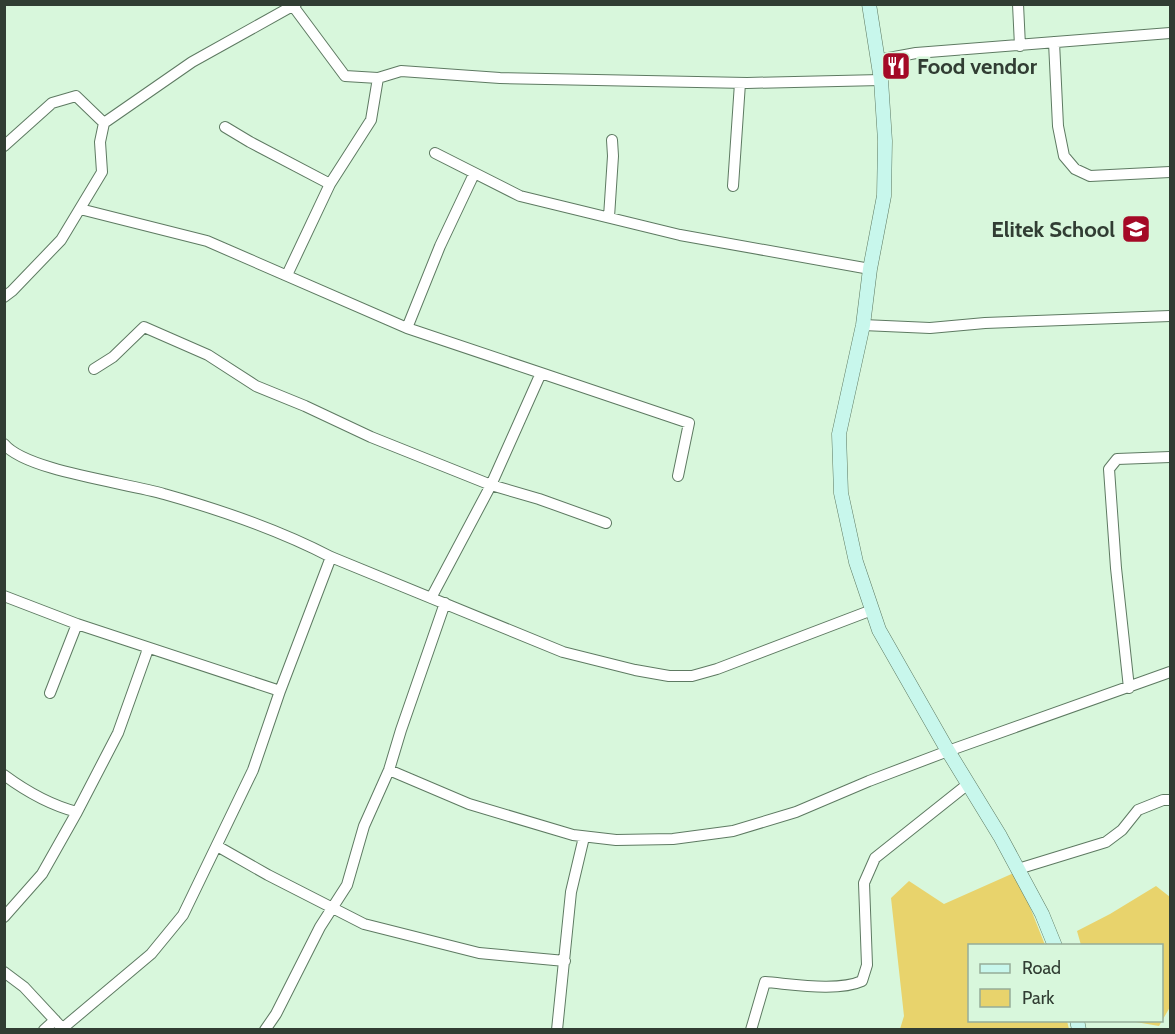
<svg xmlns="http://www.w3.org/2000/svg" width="1175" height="1034" viewBox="0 0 1175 1034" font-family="Cabin,sans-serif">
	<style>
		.green { fill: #e8d36c }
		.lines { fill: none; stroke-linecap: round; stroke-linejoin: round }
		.street-casing { stroke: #5e7a62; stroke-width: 12 }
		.secondary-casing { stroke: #5e7a62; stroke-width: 15 }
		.street { stroke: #fff; stroke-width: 10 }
		.secondary { stroke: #c8f7ec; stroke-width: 14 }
		.labels { text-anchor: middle; stroke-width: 5; stroke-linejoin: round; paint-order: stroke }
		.poi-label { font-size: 22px; font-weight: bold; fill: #313d33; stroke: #d8f7dc; text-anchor: start }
	</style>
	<rect width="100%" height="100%" fill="#d8f7dc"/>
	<path class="green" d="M 1016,872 L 1045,945 L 970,946 L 970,1020 L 1067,1021 L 1069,1029 L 900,1029 L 904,1016 L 891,898 L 909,881 L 944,904 Z
		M 1156,886 L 1170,897 L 1170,1007 L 1159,1026 L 1130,1021 L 1162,1020 L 1162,946 L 1081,945 L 1077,931 L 1110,914 Z"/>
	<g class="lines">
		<g class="street-casing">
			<path id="street" d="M 1018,4 L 1020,46
				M 293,6 L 345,76 L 378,78 L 401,71 L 500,78 L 747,83 L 881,80
				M 1054,42 L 1058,126 L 1064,156 L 1075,169 L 1090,176 L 1170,172
				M 878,60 L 916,53 L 1170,33
				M 104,123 L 192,62 L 296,4
				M 225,127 L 250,142 L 330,184
				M 4,146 L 52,103 L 76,96 L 104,123 L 100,142 L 102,172 L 61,240 L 12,291 L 4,297
				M 435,153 L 520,196 L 680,235 L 870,269
				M 733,186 L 740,83
				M 80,209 L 207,241 L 407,328 L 440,246 L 474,174
				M 609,217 L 613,156 L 612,140
				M 287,275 L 330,184 L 371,120 L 378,78
				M 863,325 L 930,328 L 985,323 L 1170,316
				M 407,328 L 541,373
				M 94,369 L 113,357 L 144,327 L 208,355 L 256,386 L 305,406 L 371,437 L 491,485 L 539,499 L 606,523
				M 4,444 C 26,471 128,483 164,494 C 221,510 279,530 331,557 L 563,652 L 635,670 L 669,676 L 692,676 L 717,669 L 872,610
				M 4,596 L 77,624 L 280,691
				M 431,598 L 491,485 L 541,373 L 689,423 L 678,476
				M 1129,688 L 1116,568 L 1109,469 L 1117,459 L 1170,457
				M 50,693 L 77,624
				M 389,770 L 469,804 L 573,835 L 616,840 L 673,839 L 733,831 L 796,812 L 869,781 L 948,751 L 1170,672
				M 4,775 C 27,792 50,805 77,812
				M 217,846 L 268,875 L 364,924 L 479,953 L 565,961
				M 1018,869 L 1106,842 L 1122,830 L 1138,810 L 1163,800 L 1170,800
				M 4,917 L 42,874 L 77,812 L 118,733 L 148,649
				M 4,972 L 24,987 L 64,1030
				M 63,1028 L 151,954 L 183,915 L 253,770 L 280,691 L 331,557
				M 44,1030 L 55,1020
				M 265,1030 L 276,1014 L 320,927 L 347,885 L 364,826 L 389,770 L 401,730 L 445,603
				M 557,1030 L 571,892 L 584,837
				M 751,1030 L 765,982 C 792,984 838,992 862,981 L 867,965 L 864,883 L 875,858 L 968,784"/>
		</g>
		<g class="secondary-casing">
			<path id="secondary" d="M 869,4 L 881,80 L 885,141 L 884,196 L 870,269 L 863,325 L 839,434 L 841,493 L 856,562 L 879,630 L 948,751 L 1000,836 L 1042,914 L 1055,946
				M 1077,1020 L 1079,1030"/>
		</g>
		<use href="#street" class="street"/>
		<use href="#secondary" class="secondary"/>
	</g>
	<defs>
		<g id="restaurant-square" transform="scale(1.5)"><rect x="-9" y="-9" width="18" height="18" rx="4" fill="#a40926" stroke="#d8f7dc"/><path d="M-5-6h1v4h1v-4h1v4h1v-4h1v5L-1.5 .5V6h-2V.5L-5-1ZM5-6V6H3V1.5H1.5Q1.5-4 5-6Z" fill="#fff"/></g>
		<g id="school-square" transform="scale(1.5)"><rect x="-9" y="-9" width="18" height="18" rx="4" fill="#a40926" stroke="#d8f7dc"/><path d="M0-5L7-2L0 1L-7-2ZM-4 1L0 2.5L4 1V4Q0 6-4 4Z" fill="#fff"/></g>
	</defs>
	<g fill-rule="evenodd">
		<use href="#restaurant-square" x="896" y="66"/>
		<use href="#school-square" x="1136" y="229"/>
	</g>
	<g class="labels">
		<g class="poi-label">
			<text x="917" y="74">Food vendor</text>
			<text x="1115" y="237" text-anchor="end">Elitek School</text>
		</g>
	</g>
	<rect width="1175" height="1034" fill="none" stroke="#313d33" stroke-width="12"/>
	<rect x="968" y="944" width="195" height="78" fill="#d8f7dc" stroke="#95ad98" stroke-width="1.5"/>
	<rect x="980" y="964" width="30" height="9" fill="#c8f7ec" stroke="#95ad98" stroke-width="1.5"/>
	<text x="1022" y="974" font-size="18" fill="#313d33">Road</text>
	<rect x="980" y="989" width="30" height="18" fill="#e8d36c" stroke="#95ad98" stroke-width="1.5"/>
	<text x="1022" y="1004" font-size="18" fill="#313d33">Park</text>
</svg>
